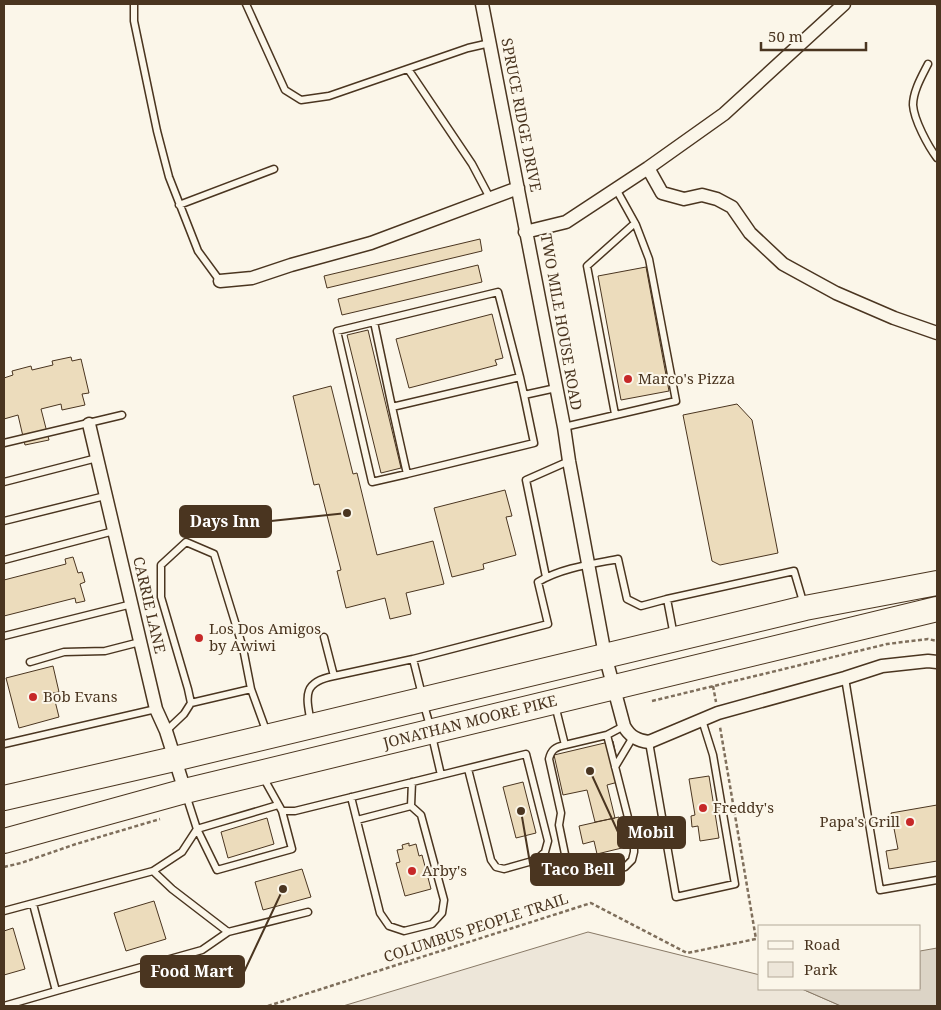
<svg xmlns="http://www.w3.org/2000/svg" width="941" height="1010" viewBox="0 0 941 1010" font-family="'Noto Serif',serif">
	<style>
		.green { fill: #ede6d9; stroke: #887966 }
		.water { fill: #dcd4c6; stroke: #887966 }
		.building { fill: #ecdcbc; stroke: #4a3520 }
		.lines { fill: none; stroke-linecap: round; stroke-linejoin: round }
		.lane-casing { stroke: #4a3520; stroke-width: 9 }
		.street-casing { stroke: #4a3520; stroke-width: 15 }
		.highway-casing { stroke: #4a3520; stroke-width: 26 }
		.path { stroke: #7f6f5c; stroke-width: 2.5; stroke-dasharray: 4 2.5; stroke-linecap: butt }
		.lane { stroke: #fbf6e9; stroke-width: 6 }
		.street { stroke: #fbf6e9; stroke-width: 12 }
		.highway { stroke: #fbf6e9; stroke-width: 24 }
		.poi-dot { fill: #c62828; stroke: #fbf6e9; stroke-width: 2 }
		.labels { text-anchor: middle; stroke-width: 4; stroke-linejoin: round; paint-order: stroke }
		.street-label { font-size: 15px; fill: #4a3520; stroke: #fbf6e9 }
		.poi-label { font-size: 15px; fill: #4a3520; stroke: #fbf6e9; text-anchor: start }
		.leader { fill: none; stroke: #4a3520; stroke-width: 2 }
		.callout-dot { fill: #4a3520; stroke: #fbf6e9; stroke-width: 2 }
		.callout { fill: #4a3520; stroke: #4a3520; stroke-width: 2 }
		.callout-label { font-size: 16px; text-anchor: middle; font-weight: bold; fill: #fff }
	</style>
	<rect width="100%" height="100%" fill="#fbf6e9"/>
	<path class="green" d="M 588,932 L 760,975 L 760,989 L 802,989 L 841,1006 L 343,1006 Z"/>
	<path class="water" d="M 937,948 L 937,1006 L 841,1006 L 802,989 L 920,989 L 920,951 Z"/>
	<path class="building" d="M 480,239 L 482,251 L 327,288 L 324,276 Z
		M 478,265 L 482,282 L 342,315 L 338,299 Z
		M 646,267 L 669,391 L 621,400 L 598,276 Z
		M 492,314 L 503,358 L 495,360 L 497,365 L 409,388 L 396,339 Z
		M 368,330 L 401,468 L 381,473 L 347,335 Z
		M 71,357 L 72,361 L 81,359 L 89,393 L 82,394 L 85,405 L 62,410 L 61,404 L 41,409 L 49,440 L 25,445 L 18,415 L 4,419 L 4,378 L 13,375 L 12,371 L 31,366 L 32,370 L 53,365 L 52,361 Z
		M 331,386 L 353,474 L 357,473 L 377,555 L 433,541 L 444,584 L 406,593 L 411,614 L 390,619 L 385,598 L 346,608 L 337,571 L 341,570 L 319,484 L 314,485 L 293,396 Z
		M 737,404 L 752,420 L 778,553 L 720,565 L 712,561 L 683,415 Z
		M 505,490 L 512,516 L 506,517 L 516,555 L 483,564 L 484,569 L 452,577 L 434,508 Z
		M 73,557 L 78,573 L 82,572 L 85,582 L 80,584 L 85,601 L 76,603 L 75,598 L 4,616 L 4,580 L 66,564 L 65,559 Z
		M 53,666 L 59,692 L 53,693 L 59,717 L 19,728 L 6,678 Z
		M 613,741 L 622,781 L 607,785 L 615,818 L 595,822 L 587,790 L 563,795 L 554,755 Z
		M 709,776 L 719,838 L 700,841 L 698,826 L 692,827 L 691,816 L 695,815 L 689,779 Z
		M 523,782 L 536,833 L 516,838 L 503,787 Z
		M 937,805 L 937,861 L 889,869 L 886,851 L 898,849 L 891,813 Z
		M 619,817 L 626,847 L 597,854 L 594,841 L 583,844 L 579,826 Z
		M 267,818 L 274,844 L 228,858 L 221,832 Z
		M 409,843 L 409,846 L 416,844 L 419,856 L 422,855 L 431,889 L 405,896 L 396,863 L 400,862 L 397,850 L 403,849 L 402,845 Z
		M 302,869 L 311,897 L 263,910 L 255,882 Z
		M 154,901 L 166,939 L 126,951 L 114,913 Z
		M 13,928 L 25,969 L 4,975 L 4,931 Z"/>
	<g class="lines">
		<g class="lane-casing">
			<path id="lane" d="M 134,4 L 134,21 L 157,131 L 169,177 L 198,251 L 220,281
				M 246,4 L 285,90 L 301,100 L 329,96 L 468,48 L 490,43
				M 928,64 C 922,76 913,91 913,105 C 914,120 928,146 937,158
				M 408,69 L 472,164 L 490,198
				M 179,205 L 274,169
				M 374,322 L 337,331 L 372,482 L 407,474 L 392,407 L 520,377 L 524,395
				M 392,407 L 374,322 L 498,292 L 520,377
				M 615,414 L 587,266 L 635,223
				M 564,427 L 676,401 L 649,259 L 636,225 L 616,189
				M 4,443 L 122,415
				M 407,474 L 534,443 L 524,395 L 556,388
				M 4,482 L 97,458
				M 4,521 L 105,496
				M 4,560 L 114,531
				M 546,577 L 526,480 L 569,461
				M 4,636 L 132,604
				M 674,636 L 667,599 L 794,571 L 804,605
				M 324,637 L 334,676 L 413,659 L 422,695
				M 413,659 L 548,624 L 538,582 C 561,568 592,564 618,559 L 627,599 L 641,606 L 667,599
				M 30,662 L 64,652 L 105,651 L 140,642
				M 845,678 L 880,890 L 937,880
				M 191,703 L 251,689
				M 424,705 L 430,726
				M 555,705 L 565,745 L 607,735 L 624,726
				M 311,723 C 306,696 302,682 334,676
				M 166,731 L 184,714 L 191,703 L 188,689 L 161,597 L 161,565 L 186,542 L 214,554 L 243,648 L 251,689 L 267,733
				M 649,742 L 676,897 L 735,884 L 713,755 L 702,720
				M 4,744 L 156,709
				M 565,745 C 555,747 551,750 549,759 L 561,813 L 559,825 L 566,859 L 571,869 L 581,875 L 591,875 L 625,867 L 632,860 L 634,852 L 634,841 L 607,735
				M 615,767 L 633,737
				M 441,775 L 526,754 L 548,841 L 545,852 L 536,860 L 504,869 L 496,867 L 491,860 L 468,769
				M 263,777 L 282,811 L 295,811 L 441,775 L 432,736
				M 351,797 L 380,913 L 389,926 L 404,931 L 432,924 L 442,913 L 444,900 L 421,815 L 411,806 L 412,782
				M 278,805 L 197,829 L 217,870 L 292,849 L 282,811
				M 357,820 L 411,806
				M 4,911 L 153,871 L 182,852 L 197,829 L 186,795
				M 228,932 L 308,912
				M 56,991 L 202,950 L 228,932 L 172,889 L 153,871
				M 4,1006 L 56,991 L 33,904"/>
		</g>
		<g class="street-casing">
			<path id="street" d="M 482,4 L 564,427 L 569,461 L 605,655 L 624,726 C 630,737 638,741 649,742 L 718,713 L 845,678 L 882,666 L 928,661 L 937,662
				M 648,168 L 662,193 L 684,199 L 702,195 L 717,199 L 732,207 L 750,233 L 783,264 L 836,293 L 894,318 L 937,333
				M 525,232 L 566,222 L 648,168 L 724,114 L 844,4
				M 220,281 L 252,278 L 291,265 L 371,243 L 518,188
				M 89,424 L 156,709 L 166,731 L 185,791"/>
		</g>
		<g class="highway-casing">
			<path id="highway" d="M 4,798 L 174,759 L 805,608 L 937,583
				M 4,841 L 185,791 L 937,609"/>
		</g>
		<path class="path" d="M 936,4 L 937,5
			M 713,686 L 716,702
			M 652,701 L 887,644 L 928,639 L 937,641
			M 4,867 L 21,863 L 76,844 L 160,819
			M 268,1006 L 591,903 L 687,953 L 756,939 L 720,727"/>
		<use href="#lane" class="lane"/>
		<use href="#street" class="street"/>
		<use href="#highway" class="highway"/>
	</g>
	<g class="poi-dot">
		<circle cx="628" cy="379" r="5"/>
		<circle cx="199" cy="638" r="5"/>
		<circle cx="33" cy="697" r="5"/>
		<circle cx="703" cy="808" r="5"/>
		<circle cx="910" cy="822" r="5"/>
		<circle cx="412" cy="871" r="5"/>
	</g>
	<g class="labels">
		<g class="street-label">
			<text transform="translate(521 115) rotate(79)" y="5">SPRUCE RIDGE DRIVE</text>
			<text transform="translate(561 322) rotate(80)" y="5">TWO MILE HOUSE ROAD</text>
			<text transform="translate(149 605) rotate(77)" y="5">CARRIE LANE</text>
			<text transform="translate(470 722) rotate(-14)" y="5">JONATHAN MOORE PIKE</text>
			<text transform="translate(476 928) rotate(-18)" y="5">COLUMBUS PEOPLE TRAIL</text>
		</g>
		<g class="poi-label">
			<text x="638" y="384">Marco's Pizza</text>
			<text x="209" y="634">Los Dos Amigos<tspan x="209" dy="17">by Awiwi</tspan></text>
			<text x="43" y="702">Bob Evans</text>
			<text x="713" y="813">Freddy's</text>
			<text x="900" y="827" text-anchor="end">Papa's Grill</text>
			<text x="422" y="876">Arby's</text>
		</g>
	</g>
	<path class="leader" d="M347 513L271 521M590 771L618 832M521 811L531 869M283 889L244 972"/>
	<g class="callout-dot">
		<circle cx="347" cy="513" r="5"/>
		<circle cx="590" cy="771" r="5"/>
		<circle cx="521" cy="811" r="5"/>
		<circle cx="283" cy="889" r="5"/>
	</g>
	<g class="callout">
		<rect x="180" y="506" width="91" height="31" rx="5"/>
		<rect x="618" y="817" width="67" height="31" rx="5"/>
		<rect x="531" y="854" width="93" height="31" rx="5"/>
		<rect x="141" y="956" width="103" height="31" rx="5"/>
	</g>
	<g class="callout-label">
		<text x="225" y="527">Days Inn</text>
		<text x="651" y="838">Mobil</text>
		<text x="578" y="875">Taco Bell</text>
		<text x="192" y="977">Food Mart</text>
	</g>
	<rect width="941" height="1010" fill="none" stroke="#4a3520" stroke-width="10"/>
	<rect x="758" y="925" width="162" height="65" fill="#fbf6e9" stroke="#b4a999"/>
	<rect x="768" y="941" width="25" height="8" fill="#fbf6e9" stroke="#b4a999"/>
	<text x="804" y="950" font-size="15" fill="#4a3520">Road</text>
	<rect x="768" y="962" width="25" height="15" fill="#ede6d9" stroke="#b4a999"/>
	<text x="804" y="975" font-size="15" fill="#4a3520">Park</text>
	<path d="M761 42v8h105v-8" fill="none" stroke="#4a3520" stroke-width="2.5"/>
	<text x="768" y="42" font-size="15" fill="#4a3520" stroke="#fbf6e9" stroke-width="4" paint-order="stroke">50 m</text>
</svg>
